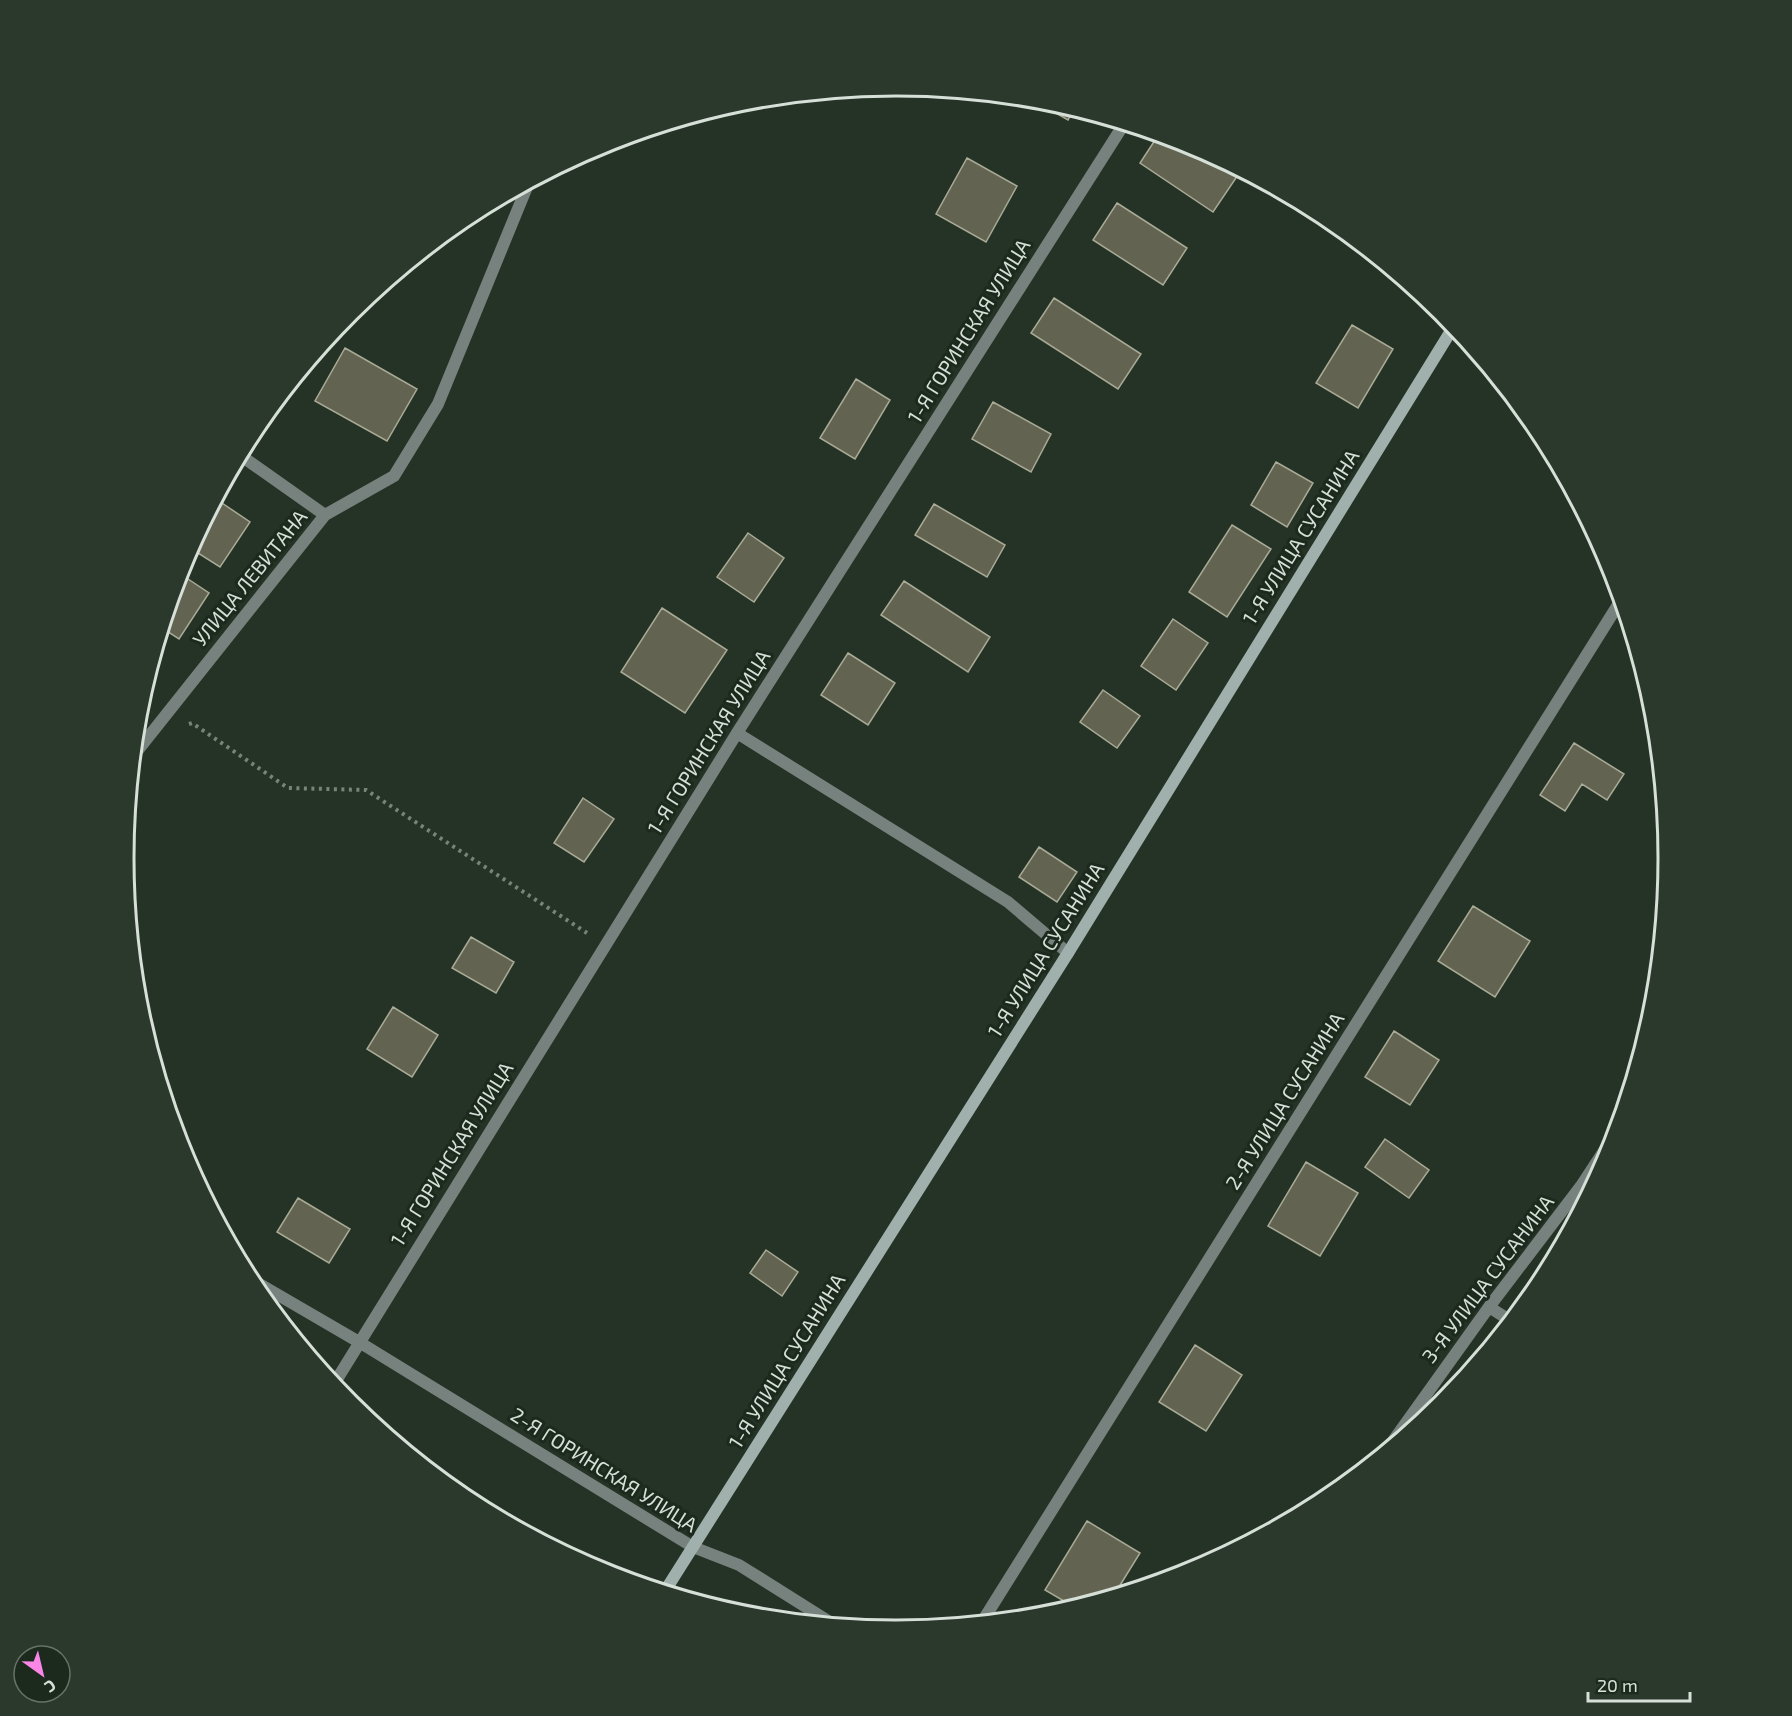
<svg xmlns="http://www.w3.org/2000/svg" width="1792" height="1716" viewBox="0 0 1792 1716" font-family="'Exo 2',sans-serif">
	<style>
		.building { fill: #626451; stroke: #a9ab96; stroke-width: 1.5 }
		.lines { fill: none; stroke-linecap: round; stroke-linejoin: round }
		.path { stroke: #788479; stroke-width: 4; stroke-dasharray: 3 4.5; stroke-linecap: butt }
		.street { stroke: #77827f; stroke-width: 12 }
		.secondary { stroke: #a0b1ad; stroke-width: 12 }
		.labels { text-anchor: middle; stroke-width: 6; stroke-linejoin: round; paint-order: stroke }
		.street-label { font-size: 20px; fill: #d7e0d8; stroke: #1c291d }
		.rim { fill: none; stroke: #d7e0d8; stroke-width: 3 }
	</style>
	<rect width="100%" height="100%" fill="#253326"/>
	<path class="building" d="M 1031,99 L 1047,100 L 1074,109 L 1068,120 Z
		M 1159,134 L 1192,144 L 1240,172 L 1213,212 L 1140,163 Z
		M 967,158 L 1017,186 L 986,242 L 936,214 Z
		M 1117,203 L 1187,248 L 1163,285 L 1093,240 Z
		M 1054,298 L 1141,354 L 1118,389 L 1031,333 Z
		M 1352,325 L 1393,349 L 1358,408 L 1316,383 Z
		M 345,348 L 417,389 L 387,441 L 315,401 Z
		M 856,379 L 890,400 L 855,459 L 820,438 Z
		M 993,402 L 1051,434 L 1031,472 L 972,439 Z
		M 1276,462 L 1313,483 L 1287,527 L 1251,505 Z
		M 216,499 L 250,522 L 220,567 L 190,548 Z
		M 934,504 L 1005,545 L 987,577 L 915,535 Z
		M 1232,525 L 1271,549 L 1227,617 L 1189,592 Z
		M 748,533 L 784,558 L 754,602 L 717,577 Z
		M 179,573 L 209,593 L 179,639 L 162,628 Z
		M 904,581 L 990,637 L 968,672 L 881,615 Z
		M 662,608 L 727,650 L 685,713 L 621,672 Z
		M 1173,619 L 1208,643 L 1176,690 L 1141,666 Z
		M 848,653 L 895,683 L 868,725 L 821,695 Z
		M 1103,690 L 1140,716 L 1117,748 L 1080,722 Z
		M 1574,743 L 1624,774 L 1607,800 L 1582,784 L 1565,811 L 1540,795 Z
		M 583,798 L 614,819 L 584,862 L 554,843 Z
		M 1039,847 L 1077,872 L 1057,902 L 1019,877 Z
		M 1473,906 L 1530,941 L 1495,997 L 1438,961 Z
		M 471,937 L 514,962 L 496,993 L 452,968 Z
		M 393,1007 L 438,1035 L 412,1077 L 367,1049 Z
		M 1394,1031 L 1439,1060 L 1410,1105 L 1365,1077 Z
		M 1385,1139 L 1429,1170 L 1409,1198 L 1365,1167 Z
		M 1306,1162 L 1358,1193 L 1320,1256 L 1268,1226 Z
		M 298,1198 L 350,1229 L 329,1263 L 277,1232 Z
		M 766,1250 L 798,1272 L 782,1296 L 750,1273 Z
		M 1195,1345 L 1242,1375 L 1206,1431 L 1159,1402 Z
		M 1087,1521 L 1140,1553 L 1114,1595 L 1074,1607 L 1045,1590 Z"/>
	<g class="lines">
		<path class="path" d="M 189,724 L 192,723 L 288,788 L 366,790 L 587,933"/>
		<path class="street" d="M 240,455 L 325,515
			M 737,733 L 1008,902 L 1068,953
			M 134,755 L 325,515 L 394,476 L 438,404 L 529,182
			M 249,1278 L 359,1342 L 693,1547 L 739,1565 L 833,1624
			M 1489,1307 L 1511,1321
			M 334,1384 L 737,733 L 1124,124
			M 1388,1448 L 1489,1307 L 1581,1186 L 1617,1131
			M 982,1622 L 1621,600"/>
		<path class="secondary" d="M 665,1591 L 1068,953 L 1454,326"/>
	</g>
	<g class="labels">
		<g class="street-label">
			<text transform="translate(969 331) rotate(-58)" y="7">1-Я ГОРИНСКАЯ УЛИЦА</text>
			<text transform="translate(1301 537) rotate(-58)" y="7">1-Я УЛИЦА СУСАНИНА</text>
			<text transform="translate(250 578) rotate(-51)" y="7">УЛИЦА ЛЕВИТАНА</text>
			<text transform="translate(709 742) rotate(-58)" y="7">1-Я ГОРИНСКАЯ УЛИЦА</text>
			<text transform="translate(1046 950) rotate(-58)" y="7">1-Я УЛИЦА СУСАНИНА</text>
			<text transform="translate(1285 1101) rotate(-58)" y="7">2-Я УЛИЦА СУСАНИНА</text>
			<text transform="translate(452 1154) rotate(-58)" y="7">1-Я ГОРИНСКАЯ УЛИЦА</text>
			<text transform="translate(1488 1279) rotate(-53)" y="7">3-Я УЛИЦА СУСАНИНА</text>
			<text transform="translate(787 1361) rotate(-58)" y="7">1-Я УЛИЦА СУСАНИНА</text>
			<text transform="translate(604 1470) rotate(32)" y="7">2-Я ГОРИНСКАЯ УЛИЦА</text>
		</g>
	</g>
	<path d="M0 0H1792V1716H0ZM134 858a762 762 0 1 1 1524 0a762 762 0 1 1-1524 0Z" fill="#2b382c" fill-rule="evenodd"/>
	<path class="rim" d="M134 858a762 762 0 1 1 1524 0a762 762 0 1 1-1524 0Z"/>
	<g transform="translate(42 1674) rotate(146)"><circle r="28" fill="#1c291d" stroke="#677268" stroke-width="1.5"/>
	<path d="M0-4.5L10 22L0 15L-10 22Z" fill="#fa87e8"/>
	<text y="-9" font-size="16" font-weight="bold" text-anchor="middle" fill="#d7e0d8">С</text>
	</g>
	<path d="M1588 1692v9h102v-9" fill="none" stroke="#d7e0d8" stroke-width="3"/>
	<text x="1597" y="1692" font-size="18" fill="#d7e0d8" stroke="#1c291d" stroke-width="4.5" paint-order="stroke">20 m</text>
</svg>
